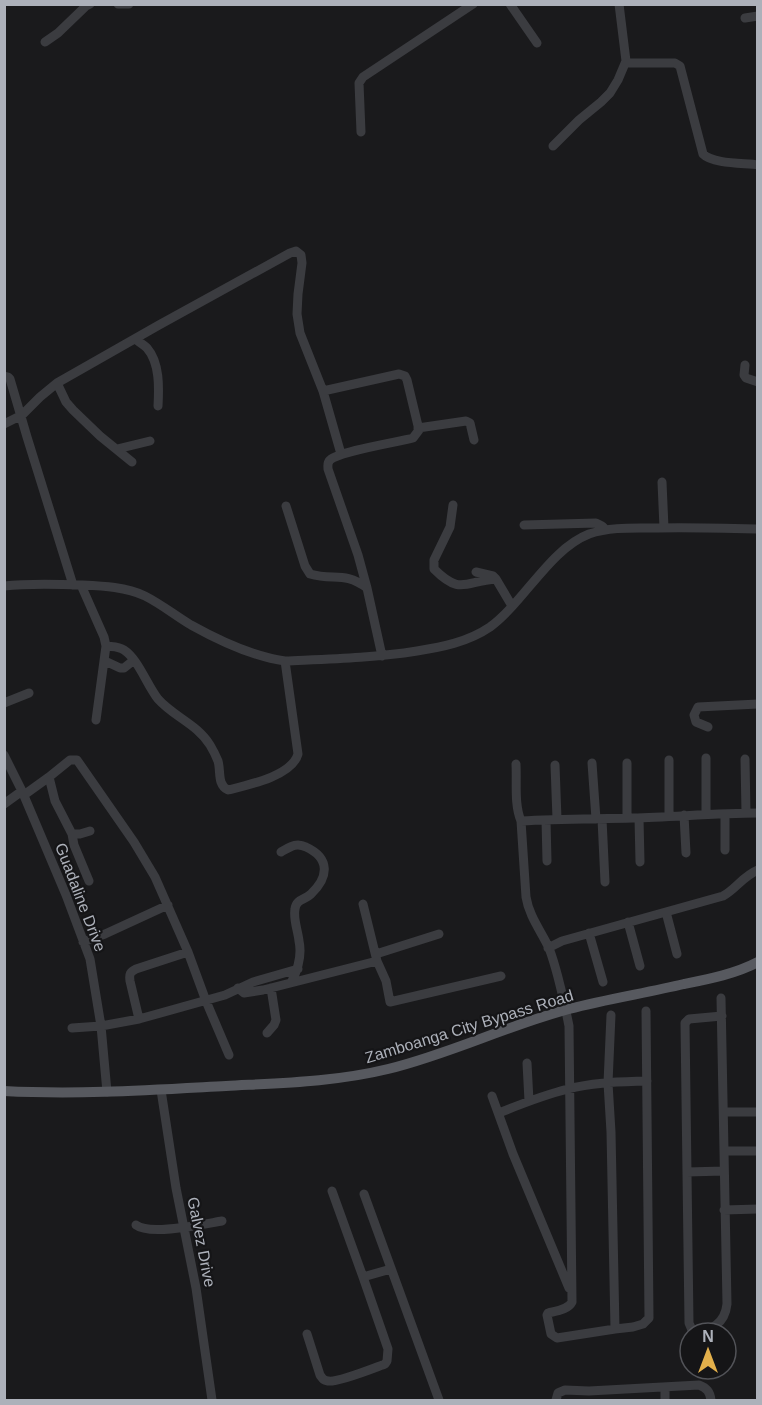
<svg xmlns="http://www.w3.org/2000/svg" width="762" height="1405" viewBox="0 0 762 1405" font-family="Helvetica,sans-serif">
	<style>
		.lines { fill: none; stroke-linecap: round; stroke-linejoin: round }
		.minor { stroke: #3b3c40; stroke-width: 9 }
		.major { stroke: #57595f; stroke-width: 10 }
		.labels { text-anchor: middle; stroke-width: 4.5; stroke-linejoin: round; paint-order: stroke }
		.street-label { font-size: 16px; fill: #adb1ba; stroke: #151517 }
	</style>
	<rect width="100%" height="100%" fill="#1a1a1c"/>
	<g class="lines">
		<path class="minor" d="M 118,4 L 129,4
			M 510,4 L 537,43
			M 619,4 L 626,61 L 628,63 L 675,63 L 680,66 L 703,154 C 713,164 743,163 758,165
			M 745,18 L 758,16
			M 45,42 L 58,33 L 86,6 L 90,4
			M 361,132 L 359,83 L 363,77 L 473,4
			M 553,146 L 579,120 L 601,102 L 610,93 L 618,80 L 626,61
			M 135,339 C 139,342 144,345 147,348 C 160,363 159,388 158,406
			M 745,365 L 744,375 L 746,378 L 758,382
			M 4,376 L 8,377 L 10,379 L 27,437 L 73,585
			M 57,383 L 66,402 L 73,410 L 100,436 L 132,462
			M 323,391 L 399,374 L 405,376 L 407,380 L 419,430 L 413,438 C 398,442 340,451 330,460 C 327,463 328,465 328,469 L 358,555 L 367,588 L 382,656
			M 4,424 L 22,415 L 40,397 L 57,383 L 159,325 L 290,253 L 296,251 L 301,255 L 302,263 L 298,294 L 297,314 L 300,333 L 323,391 L 341,454
			M 418,428 L 466,421 L 470,423 L 474,440
			M 117,449 L 150,441
			M 662,482 L 664,528
			M 453,505 L 450,527 L 434,560 L 434,569 C 461,596 465,581 496,579
			M 286,506 L 305,566 L 310,574 C 334,581 344,571 367,588
			M 524,525 L 596,523 L 602,526 L 605,529
			M 476,572 L 493,576 L 496,579 L 512,606
			M 81,585 L 104,637 L 106,646 L 96,720
			M 4,586 C 30,583 56,584 82,585 C 103,586 126,587 145,596 C 161,604 176,616 191,625 C 218,640 255,657 285,661 C 329,659 373,658 417,651 C 442,647 468,642 490,627 C 524,602 550,549 589,534 C 610,527 631,528 652,528 C 687,527 722,528 758,529
			M 106,646 C 112,647 118,646 124,650 C 138,659 147,685 158,699 C 174,717 197,724 210,745 C 213,750 216,756 218,761 C 221,771 217,785 228,790 C 248,785 292,776 298,754 L 285,661
			M 105,661 L 120,668 L 124,668 L 134,660
			M 4,703 L 29,693
			M 708,727 L 696,722 L 694,715 L 698,707 L 758,704
			M 4,755 L 22,791 L 66,895 L 90,959 L 101,1026 L 107,1092
			M 706,758 L 706,814
			M 745,759 L 746,813
			M 669,760 L 669,816
			M 592,763 L 596,819
			M 627,763 L 627,818
			M 516,764 C 517,783 514,804 521,821 C 558,819 595,819 633,818 C 674,817 716,813 758,813
			M 555,765 L 557,819
			M 49,777 L 70,760 L 77,760 L 134,842 L 155,877 L 188,952 L 206,1001 L 229,1055
			M 24,795 L 49,777 L 55,801 L 72,834 L 80,834 L 90,831
			M 4,804 L 22,791
			M 725,814 L 725,850
			M 684,815 L 686,853
			M 639,818 L 640,862
			M 602,819 L 605,882
			M 546,820 L 547,861
			M 521,821 L 526,897 C 529,916 541,931 549,948 C 558,972 564,1001 569,1026 L 572,1302 C 568,1310 556,1311 548,1313 L 547,1315 L 551,1334 L 557,1338 L 615,1329 L 633,1327 L 643,1324 L 649,1318 L 646,1011
			M 72,834 L 74,845 L 89,881
			M 281,852 C 290,847 296,842 306,847 C 330,858 329,877 311,894 C 305,900 296,899 295,909 C 293,919 298,931 299,941 C 302,955 298,969 292,981
			M 363,904 L 377,961 L 386,981 L 390,1002 L 501,976
			M 666,912 L 677,954
			M 628,922 L 640,966
			M 589,933 L 603,982
			M 83,942 L 105,934 L 168,905
			M 548,948 L 562,941 L 723,896 C 736,889 743,876 758,870
			M 376,954 L 439,934
			M 238,988 L 244,993 L 263,990 L 377,961
			M 721,998 L 727,1304 C 725,1323 711,1333 692,1330 L 689,1323 L 685,1023 L 689,1019 L 722,1016
			M 611,1015 L 608,1083 L 611,1132 L 615,1329
			M 139,1019 L 130,981 C 129,974 130,972 136,969 L 188,952
			M 72,1028 L 101,1026 L 139,1019 L 225,995 L 253,982 L 298,969
			M 267,1033 L 274,1025 L 276,1020 L 271,988
			M 527,1063 L 529,1101
			M 161,1090 L 176,1188 L 196,1288 L 212,1400
			M 492,1096 L 513,1154 L 569,1288
			M 725,1112 L 758,1112
			M 499,1113 C 521,1104 544,1095 568,1089 C 594,1082 621,1082 647,1081
			M 725,1151 L 758,1151
			M 687,1172 L 724,1171
			M 332,1191 L 363,1277
			M 364,1194 L 439,1400
			M 724,1210 L 758,1209
			M 136,1225 C 150,1236 204,1224 222,1221
			M 307,1334 L 320,1375 C 323,1379 323,1380 328,1381 C 337,1383 374,1368 385,1364 L 387,1361 L 388,1349 L 363,1277 L 391,1269
			M 665,1387 L 665,1400
			M 556,1400 L 558,1393 L 565,1390 L 589,1391 L 699,1385 C 707,1388 710,1392 711,1400"/>
		<path class="major" d="M 4,1091 C 79,1095 152,1090 226,1086 C 281,1083 335,1082 388,1069 C 450,1054 508,1025 569,1009 C 607,999 646,993 684,984 C 709,979 735,974 758,962"/>
	</g>
	<g class="labels">
		<g class="street-label">
			<text transform="translate(81 897) rotate(69)" y="6">Guadaline Drive</text>
			<text transform="translate(469 1026) rotate(-17)" y="6">Zamboanga City Bypass Road</text>
			<text transform="translate(202 1242) rotate(79)" y="6">Galvez Drive</text>
		</g>
	</g>
	<rect width="762" height="1405" fill="none" stroke="#adb1ba" stroke-width="12"/>
	<g transform="translate(708 1351)"><circle r="28" fill="#151517" stroke="#525358" stroke-width="1.5"/>
	<path d="M0-4.5L10 22L0 15L-10 22Z" fill="#e3b04b"/>
	<text y="-9" font-size="16" font-weight="bold" text-anchor="middle" fill="#adb1ba">N</text>
	</g>
</svg>
